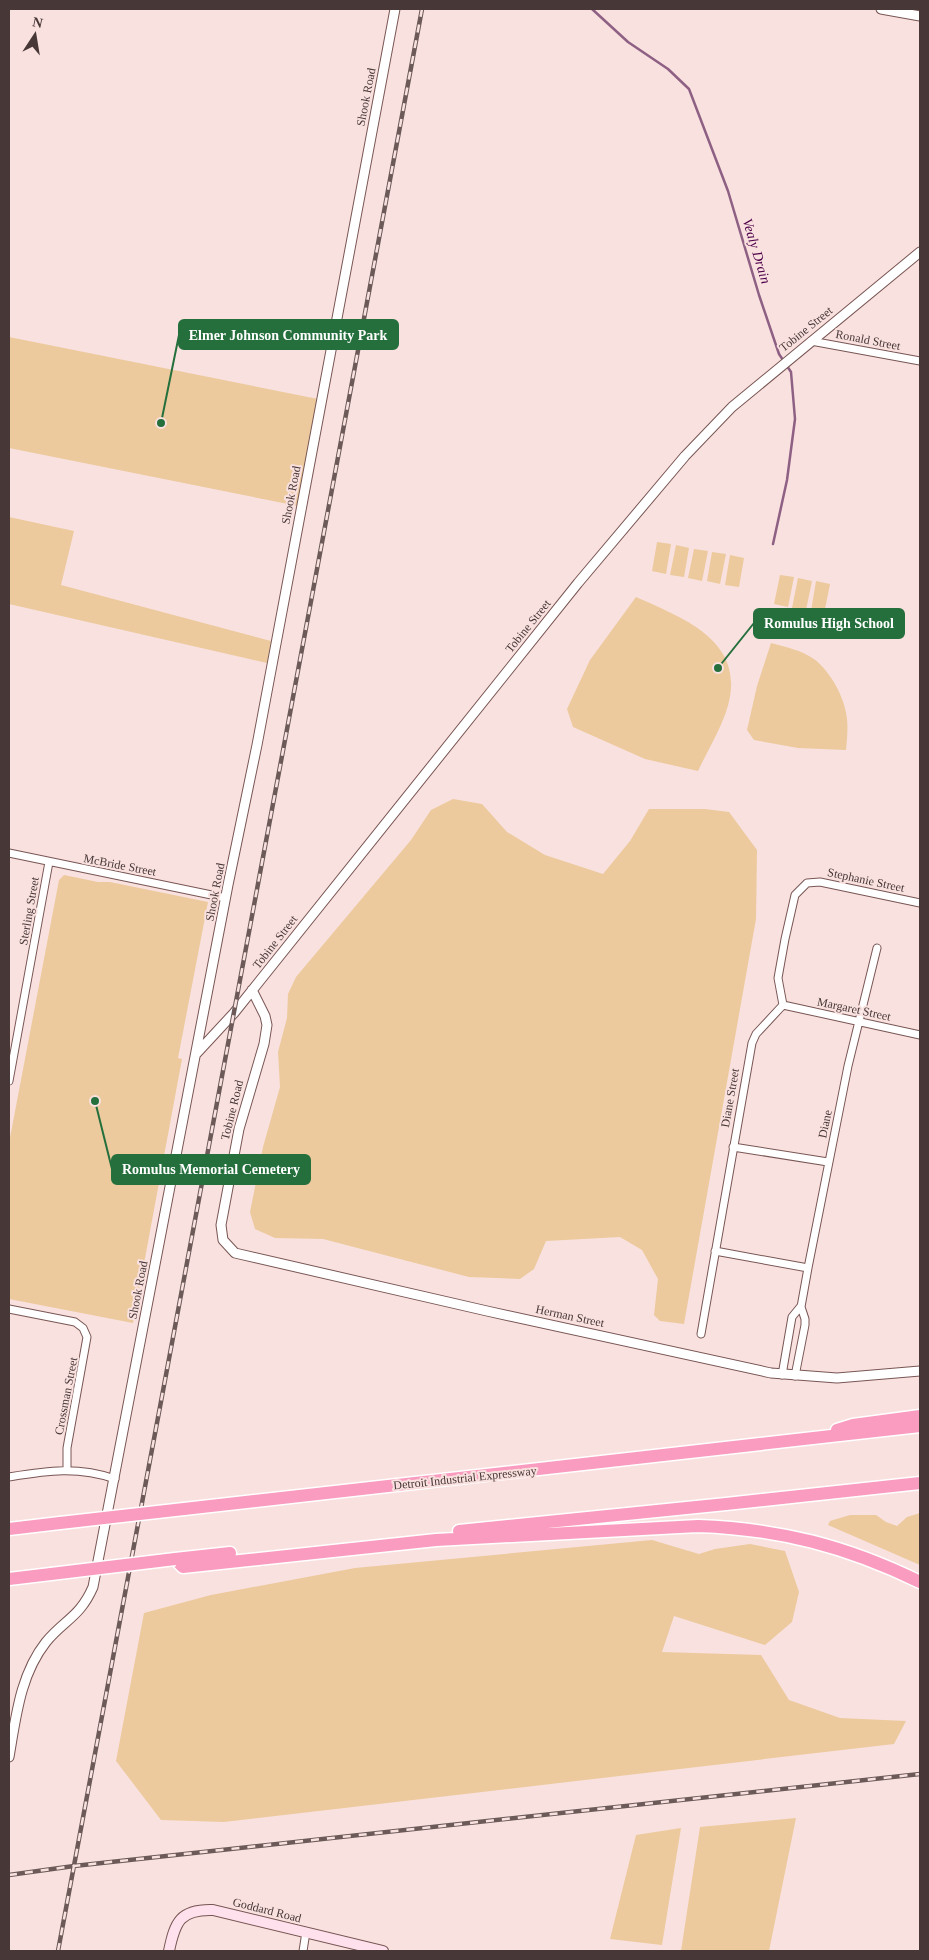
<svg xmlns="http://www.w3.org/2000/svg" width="929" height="1960" viewBox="0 0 929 1960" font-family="'Times New Roman',serif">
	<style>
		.green { fill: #ecca9d }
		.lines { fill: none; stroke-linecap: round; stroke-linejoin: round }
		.stream { stroke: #8e6084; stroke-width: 2.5 }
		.minor-casing { stroke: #785654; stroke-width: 9 }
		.tertiary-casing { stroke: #785654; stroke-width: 11 }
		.secondary-casing { stroke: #785654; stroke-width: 12 }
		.motorway-casing { stroke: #fff; stroke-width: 15 }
		.minor { stroke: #fff; stroke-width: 7 }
		.tertiary { stroke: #fff; stroke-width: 9 }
		.secondary { stroke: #fee1ec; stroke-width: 10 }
		.motorway { stroke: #fa9cbf; stroke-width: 12 }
		.rail-casing { stroke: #6b5a58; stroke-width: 4.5 }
		.rail { stroke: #f9e1df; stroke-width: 2.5; stroke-dasharray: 8; stroke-linecap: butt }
		.motorway-bridge-casing { stroke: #fff; stroke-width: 15; stroke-linecap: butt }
		.motorway-bridge { stroke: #fa9cbf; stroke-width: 12 }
		.labels { text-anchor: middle; stroke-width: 4; stroke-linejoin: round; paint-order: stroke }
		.street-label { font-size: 12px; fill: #473736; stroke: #f9e1df }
		.water-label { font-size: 14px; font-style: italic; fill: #4d014a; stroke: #f9e1df }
		.leader { fill: none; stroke: #256f3d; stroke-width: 2 }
		.callout-dot { fill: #256f3d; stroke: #f9e1df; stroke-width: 2 }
		.callout { fill: #256f3d; stroke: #256f3d; stroke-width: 2 }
		.callout-label { font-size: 14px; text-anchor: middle; font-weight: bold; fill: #fff }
	</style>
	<rect width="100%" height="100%" fill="#f9e1df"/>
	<path class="green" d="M 9,337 L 318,399 L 298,506 L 9,448 Z
		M 9,517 L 74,531 L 61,585 L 271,641 L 267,663 L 9,604 Z
		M 657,542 L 671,544 L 666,574 L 652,571 Z
		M 676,545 L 689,548 L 684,577 L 670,575 Z
		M 694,549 L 708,551 L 702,581 L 688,578 Z
		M 712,552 L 726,554 L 720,584 L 707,581 Z
		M 730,555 L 744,558 L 739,587 L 725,585 Z
		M 780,575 L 794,577 L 788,607 L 774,604 Z
		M 798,578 L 812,581 L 806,610 L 792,608 Z
		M 816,581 L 830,584 L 824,614 L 811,611 Z
		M 636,597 C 685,619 750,642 726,712 C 719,732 707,752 698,771 L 645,759 L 573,727 L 567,709 L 590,660 Z
		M 771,643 C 786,647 801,650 814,659 C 831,672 845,698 847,719 C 848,729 847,740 846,750 L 798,748 L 754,740 L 747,730 L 757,686 Z
		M 453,799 L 482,804 L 507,832 L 545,855 L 603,874 L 630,841 L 649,809 L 705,809 L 729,812 L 757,850 L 756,919 L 684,1324 L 660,1321 L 654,1315 L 658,1279 L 642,1250 L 620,1237 L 546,1241 L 534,1269 L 520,1279 L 469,1277 L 323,1239 L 275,1238 L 255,1229 L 250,1212 L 263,1147 L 280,1087 L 278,1052 L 287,1018 L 288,994 L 296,977 L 411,840 L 431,810 Z
		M 64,875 L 98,882 L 110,882 L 208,902 L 178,1058 L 182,1059 L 133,1323 L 9,1299 L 9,1143 L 59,880 Z
		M 920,1513 L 920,1565 L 828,1525 L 830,1521 L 850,1515 L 876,1515 L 886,1522 L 897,1526 L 907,1517 Z
		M 652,1540 L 699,1554 L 715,1549 L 750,1544 L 785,1551 L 799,1592 L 792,1622 L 765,1645 L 674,1616 L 662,1652 L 761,1655 L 789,1700 L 840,1718 L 906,1721 L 894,1744 L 224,1822 L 161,1820 L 116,1761 L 144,1613 L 211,1595 L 355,1568 Z
		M 796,1818 L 769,1951 L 681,1951 L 700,1827 Z
		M 681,1828 L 662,1945 L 610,1939 L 636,1835 Z"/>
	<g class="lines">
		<path class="stream" d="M 592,9 L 628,42 L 668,69 L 689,89 L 728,191 L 759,295 L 779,354 L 791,372 L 795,419 L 787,480 L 773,544"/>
		<g class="minor-casing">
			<path id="minor" d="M 811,341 L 920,361
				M 9,853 L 226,898
				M 783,1005 L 920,1035
				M 9,1081 L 49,862
				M 733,1147 L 828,1162
				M 715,1251 L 808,1268
				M 9,1309 L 75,1322 L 83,1328 L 87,1337 L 67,1448 L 67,1470
				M 701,1334 L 752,1043 L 756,1034 L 783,1005 L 778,978 L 785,939 L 795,895 L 807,883 L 820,882 L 920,903
				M 782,1375 L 792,1317 L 801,1306
				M 795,1376 L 805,1325 L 805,1319 L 801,1307 L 808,1268 L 848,1066 L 877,948
				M 9,1477 C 47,1471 77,1466 115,1479
				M 303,1951 L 306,1932"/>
		</g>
		<g class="tertiary-casing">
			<path id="tertiary" d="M 881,9 L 920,16
				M 252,990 L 265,1016 L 267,1025 L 264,1044 L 239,1129 L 221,1225 L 223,1240 L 235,1253 L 487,1311 L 771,1373 L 837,1378 L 920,1371
				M 196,1054 L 234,1013 L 578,583 L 685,456 L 732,407 L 920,252
				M 9,1757 C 16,1717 20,1675 46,1642 C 64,1620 80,1617 93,1587 L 228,885 L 257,745 L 395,9"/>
		</g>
		<g class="secondary-casing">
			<path id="secondary" d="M 169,1951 C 175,1922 180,1909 213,1910 L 383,1951"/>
		</g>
		<g class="motorway-casing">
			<path id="motorway" d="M 837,1430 L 853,1425 L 920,1416
				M 184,1509 L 920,1426
				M 9,1529 L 60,1523
				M 459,1531 L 726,1504 L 920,1483
				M 175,1559 L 183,1567 L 436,1540 L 698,1526 C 780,1529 846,1546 920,1582
				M 175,1559 L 230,1553
				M 9,1579 L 51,1574"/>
		</g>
		<use href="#minor" class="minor"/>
		<use href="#tertiary" class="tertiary"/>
		<use href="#secondary" class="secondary"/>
		<use href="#motorway" class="motorway"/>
		<g class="rail-casing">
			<path id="rail" d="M 9,1875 L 74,1866 L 920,1774
				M 58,1951 L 422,9"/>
		</g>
		<use href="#rail" class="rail"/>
		<g class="motorway-bridge-casing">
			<path id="motorway-bridge" d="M 60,1523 L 184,1509
				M 51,1574 L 175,1559"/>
		</g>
		<use href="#motorway-bridge" class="motorway-bridge"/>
	</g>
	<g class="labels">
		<g class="street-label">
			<text transform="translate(366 97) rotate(-79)" y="4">Shook Road</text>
			<text transform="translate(806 329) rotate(-39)" y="4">Tobine Street</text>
			<text transform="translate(868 340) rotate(11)" y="4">Ronald Street</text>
			<text transform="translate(291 495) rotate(-79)" y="4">Shook Road</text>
			<text transform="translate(528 626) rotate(-51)" y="4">Tobine Street</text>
			<text transform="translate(120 865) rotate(11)" y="4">McBride Street</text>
			<text transform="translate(866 880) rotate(12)" y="4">Stephanie Street</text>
			<text transform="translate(215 892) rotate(-79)" y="4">Shook Road</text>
			<text transform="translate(29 911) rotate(-80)" y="4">Sterling Street</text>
			<text transform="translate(275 942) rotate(-52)" y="4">Tobine Street</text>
			<text transform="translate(854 1009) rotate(12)" y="4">Margaret Street</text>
			<text transform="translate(730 1098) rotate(-80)" y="4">Diane Street</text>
			<text transform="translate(232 1110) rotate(-76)" y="4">Tobine Road</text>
			<text transform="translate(825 1124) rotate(-78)" y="4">Diane</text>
			<text transform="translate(138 1290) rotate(-79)" y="4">Shook Road</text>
			<text transform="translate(570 1316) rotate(12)" y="4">Herman Street</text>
			<text transform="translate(66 1396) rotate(-79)" y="4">Crossman Street</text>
			<text transform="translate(465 1478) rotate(-6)" y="4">Detroit Industrial Expressway</text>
			<text transform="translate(267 1910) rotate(14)" y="4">Goddard Road</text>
		</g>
		<g class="water-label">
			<text transform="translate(757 251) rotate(73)" y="5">Vealy Drain</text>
		</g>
	</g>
	<path class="leader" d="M161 423L179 335M718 668L754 623M95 1101L112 1169"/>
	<g class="callout-dot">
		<circle cx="161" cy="423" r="5"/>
		<circle cx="718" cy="668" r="5"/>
		<circle cx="95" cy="1101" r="5"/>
	</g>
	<g class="callout">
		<rect x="179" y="320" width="219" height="29" rx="5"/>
		<rect x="754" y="609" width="150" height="29" rx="5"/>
		<rect x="112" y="1155" width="198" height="29" rx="5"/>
	</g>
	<g class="callout-label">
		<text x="288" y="340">Elmer Johnson Community Park</text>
		<text x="829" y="628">Romulus High School</text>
		<text x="211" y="1174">Romulus Memorial Cemetery</text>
	</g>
	<rect width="929" height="1960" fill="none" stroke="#473736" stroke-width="20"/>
	<g transform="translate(35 35) rotate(12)" stroke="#f9e1df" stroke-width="4" paint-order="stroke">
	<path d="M0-4L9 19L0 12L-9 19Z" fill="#473736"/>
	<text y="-8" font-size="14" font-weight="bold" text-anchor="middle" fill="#473736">N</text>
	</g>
</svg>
